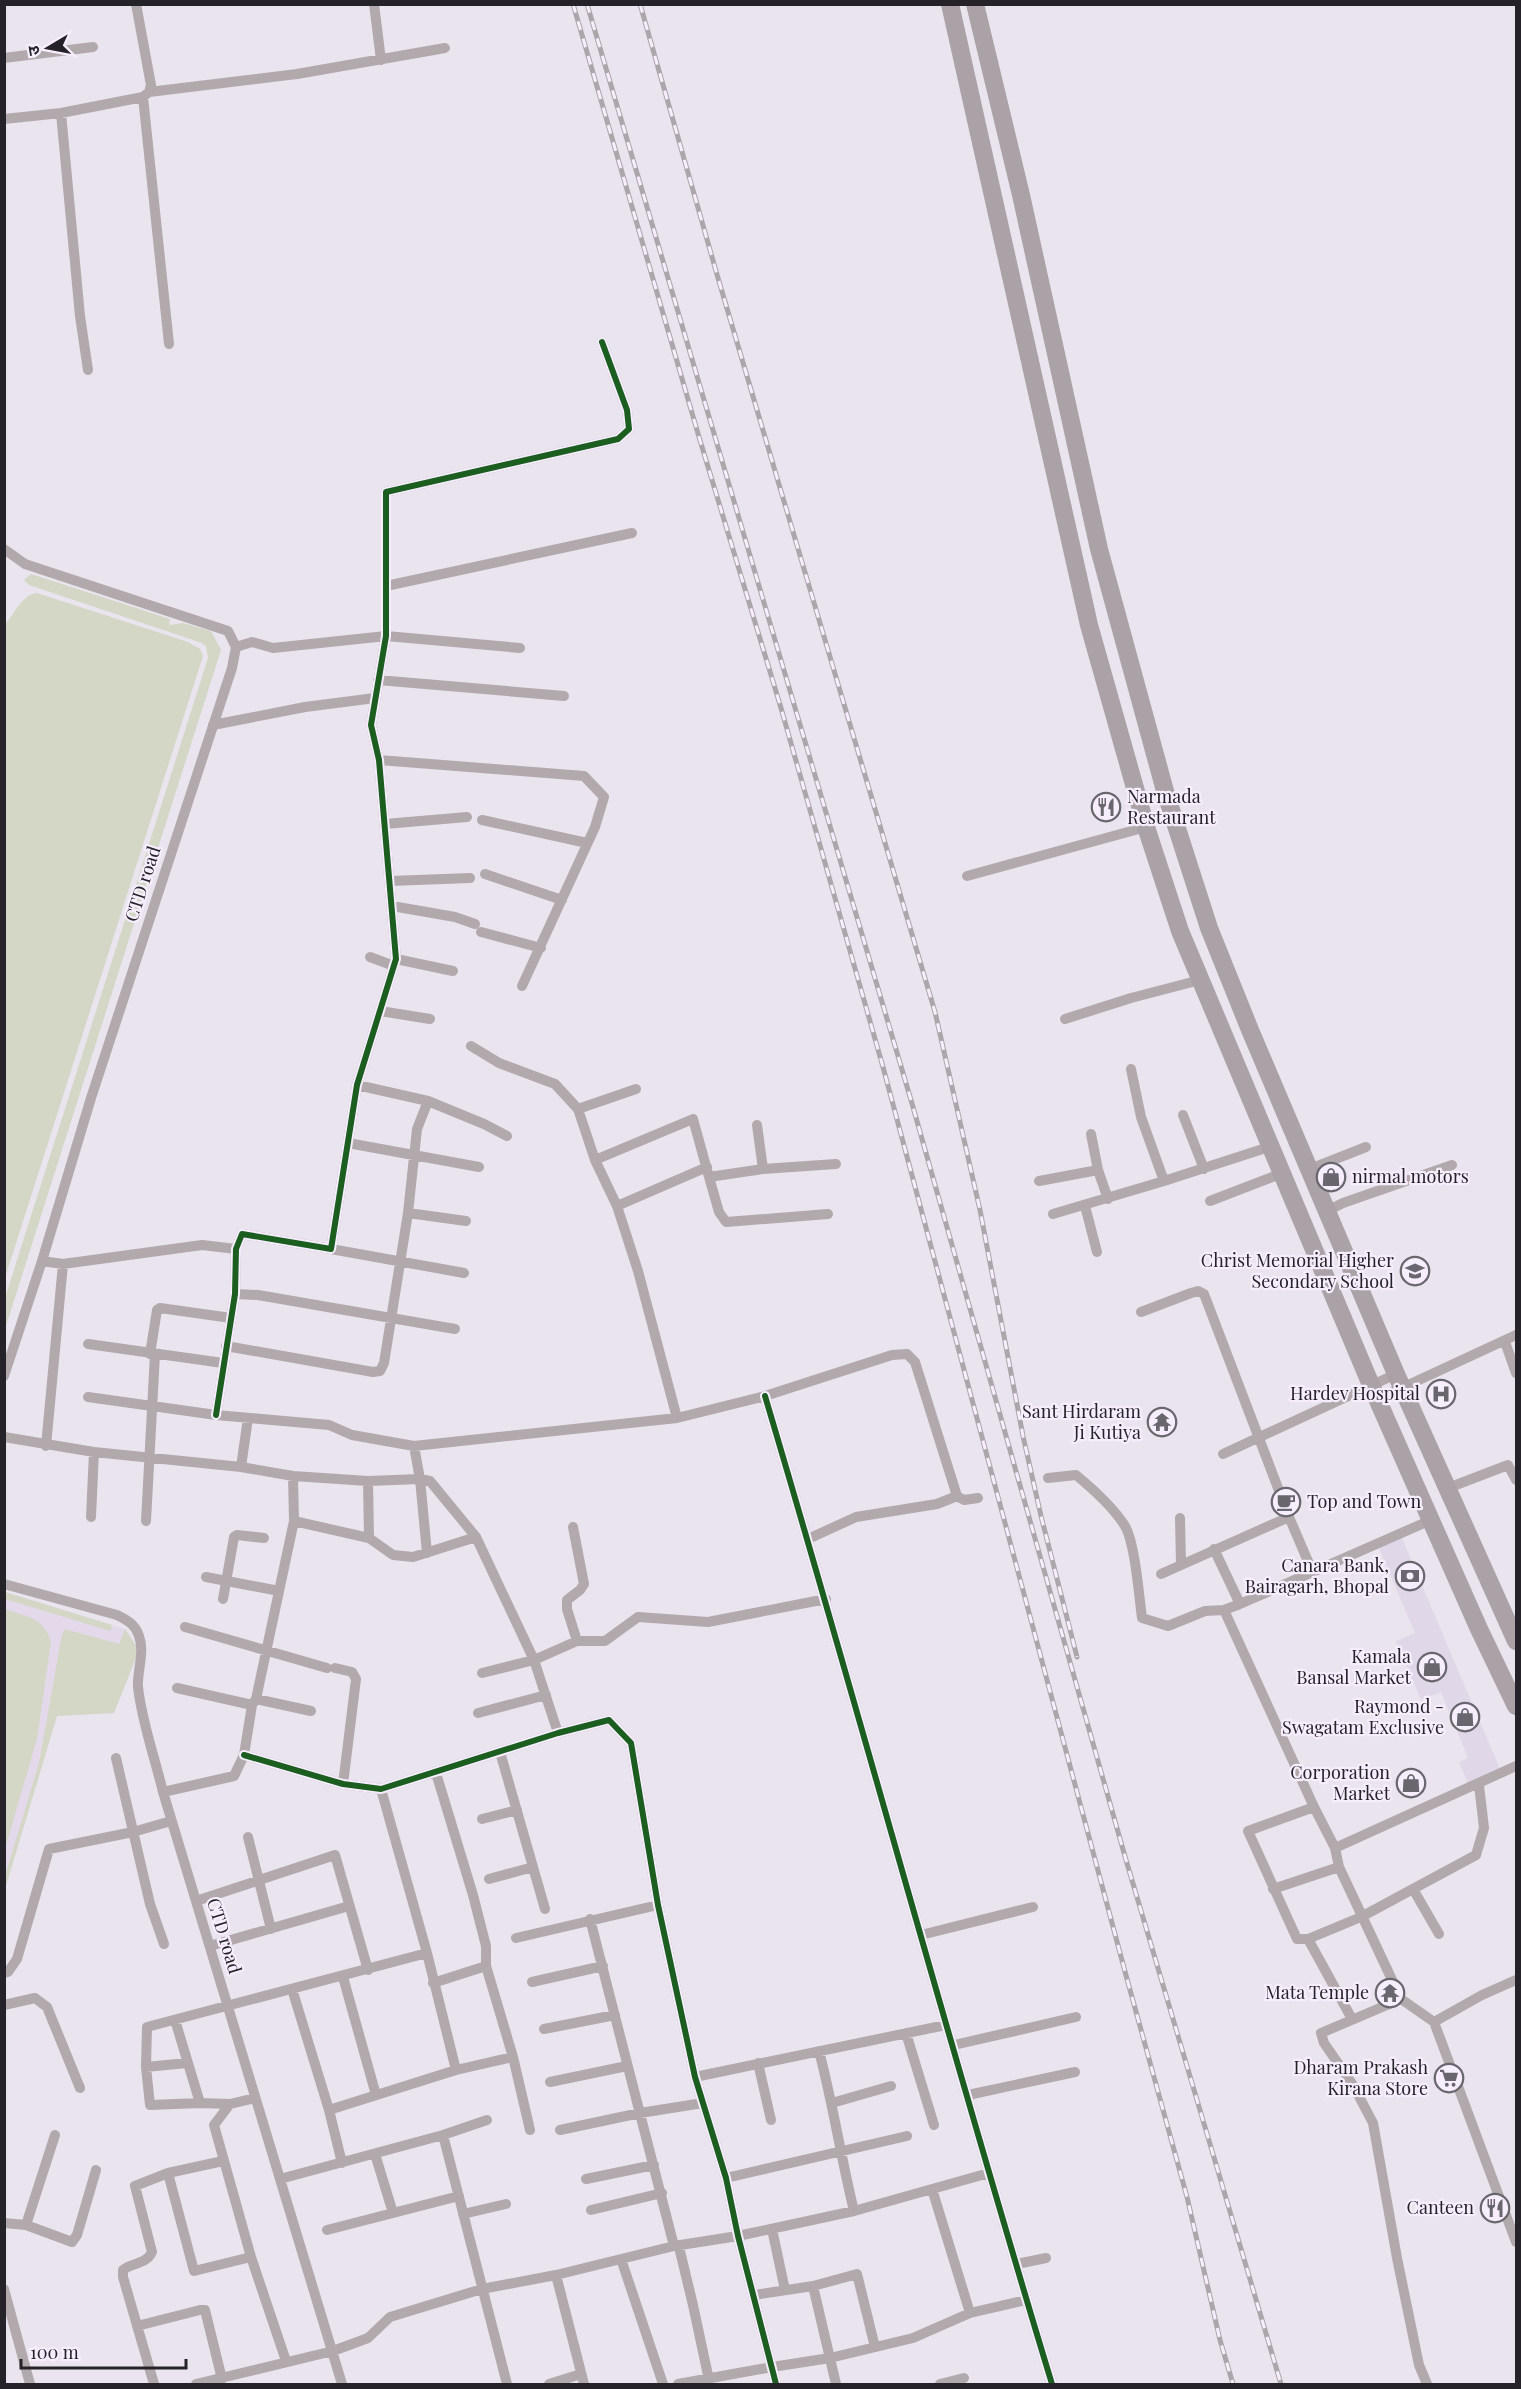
<svg xmlns="http://www.w3.org/2000/svg" width="1521" height="2389" viewBox="0 0 1521 2389" font-family="'Playfair Display','Noto Sans Devanagari',serif">
	<style>
		.commercial { fill: #e0d8e8 }
		.built { fill: #e3d9eb }
		.green { fill: #d4d7c6 }
		.lines { fill: none; stroke-linecap: round; stroke-linejoin: round }
		.minor { stroke: #b2a9ad; stroke-width: 10 }
		.primary { stroke: #aaa2a6; stroke-width: 18 }
		.rail-casing { stroke: #aba6aa; stroke-width: 5 }
		.rail { stroke: #f6eefd; stroke-width: 3; stroke-dasharray: 9; stroke-linecap: butt }
		.cycleway-casing { stroke: #f6eefd; stroke-width: 10 }
		.cycleway { stroke: #1b5e20; stroke-width: 6 }
		.labels { text-anchor: middle; stroke-width: 4.5; stroke-linejoin: round; paint-order: stroke }
		.poi-label { font-size: 18px; fill: #262229; stroke: #f6eefd; text-anchor: end }
		.street-label { font-size: 18px; fill: #262229; stroke: #f6eefd }
	</style>
	<rect width="100%" height="100%" fill="#e9e4ee"/>
	<path class="commercial" d="M 1402,1538 L 1500,1769 L 1468,1783 L 1459,1762 L 1468,1758 L 1441,1692 L 1421,1700 L 1396,1641 L 1415,1633 L 1379,1548 Z"/>
	<path class="built" d="M 5,1592 L 125,1629 L 139,1650 L 114,1713 L 57,1716 L 5,1889 Z"/>
	<path class="green" d="M 31,574 L 170,619 L 169,625 L 183,623 L 211,631 L 221,650 L 5,1329 L 5,1298 L 208,658 L 206,646 L 202,643 L 29,585 L 24,580 Z
		M 37,593 L 188,642 L 200,649 L 203,656 L 5,1278 L 4,626 C 14,615 22,594 37,593 Z
		M 5,1592 L 112,1625 L 110,1631 L 5,1599 Z
		M 5,1609 C 27,1617 44,1617 51,1642 L 37,1739 L 5,1849 Z
		M 65,1629 L 119,1644 L 125,1629 L 139,1650 L 114,1713 L 57,1716 L 5,1889 L 5,1876 L 39,1763 L 62,1634 Z"/>
	<g class="lines">
		<path class="minor" d="M 136,4 L 151,85 L 149,92
			M 374,4 L 381,60
			M 4,58 L 93,47
			M 143,97 L 169,344
			M 61,113 L 80,316 L 88,370
			M 4,119 L 61,113 L 143,97 L 149,92 L 297,74 L 445,48
			M 4,549 L 25,564 L 228,631 L 236,647 L 232,668 L 91,1098 L 42,1261 L 4,1376
			M 386,586 L 632,533
			M 236,647 L 252,642 L 273,648 L 386,636 L 520,648
			M 378,680 L 564,696
			M 213,725 L 305,707 L 375,698
			M 379,760 L 584,776 L 604,797 L 595,827 L 522,986
			M 482,820 L 587,843
			M 385,824 L 467,817
			M 485,874 L 562,900
			M 967,876 L 1146,827
			M 390,881 L 470,878
			M 392,906 L 455,917 L 475,924
			M 481,932 L 541,948
			M 370,957 L 394,966
			M 396,959 L 453,971
			M 380,1011 L 430,1019
			M 1065,1019 L 1131,998 L 1200,980
			M 471,1046 L 499,1063 L 555,1084 L 578,1109 L 595,1160 L 617,1206 L 638,1271 L 677,1418
			M 1131,1069 L 1141,1117 L 1164,1181
			M 357,1085 L 428,1101 L 484,1124 L 507,1136
			M 578,1109 L 636,1089
			M 1183,1115 L 1204,1169
			M 757,1125 L 763,1169
			M 1091,1134 L 1098,1170 L 1108,1199
			M 348,1143 L 479,1167
			M 595,1160 L 693,1119 L 709,1177 L 763,1169 L 836,1164
			M 1310,1169 L 1366,1147
			M 709,1177 L 719,1212 L 726,1222 L 828,1214
			M 1039,1181 L 1098,1170
			M 1210,1201 L 1283,1173
			M 617,1206 L 707,1167
			M 1085,1206 L 1097,1252
			M 1327,1211 L 1343,1203 L 1452,1165
			M 408,1213 L 466,1221
			M 1053,1214 L 1164,1181 L 1272,1146
			M 331,1249 L 464,1273
			M 42,1261 L 63,1264 L 202,1245 L 236,1249
			M 235,1294 L 258,1295 L 455,1329
			M 1141,1312 L 1191,1293 L 1198,1291 L 1204,1294 L 1289,1517 L 1313,1573
			M 1505,1342 L 1516,1373
			M 88,1344 L 223,1363
			M 226,1346 L 373,1372 L 380,1371 L 384,1363 L 408,1213 L 417,1129 L 428,1101
			M 150,1354 L 157,1310 L 160,1308 L 231,1318
			M 765,1396 C 863,1725 952,2056 1052,2384
			M 88,1397 L 216,1415 L 329,1425 L 352,1435 L 414,1446 L 677,1418 L 765,1396 L 892,1355 L 907,1354 L 915,1362 L 957,1496 L 964,1500 L 978,1498
			M 1378,1399 L 1516,1335
			M 216,1415 L 235,1294 L 236,1249 L 242,1234 L 331,1249 L 357,1085 L 396,959 L 379,760 L 371,725 L 386,636 L 386,492 L 618,439 L 629,429 L 627,410 L 602,342
			M 4,1437 L 94,1452 L 241,1467 L 293,1476 L 368,1481 L 420,1479 L 430,1481 L 476,1537 L 534,1660 L 558,1733
			M 46,1446 L 63,1264
			M 414,1446 L 420,1479 L 427,1553
			M 1223,1454 L 1396,1374
			M 241,1467 L 248,1418
			M 1048,1478 L 1076,1475 C 1093,1489 1113,1507 1125,1526 C 1135,1543 1139,1596 1142,1618 L 1168,1626 L 1205,1611 L 1224,1610 L 1240,1604 L 1431,1520
			M 368,1481 L 369,1538
			M 1448,1488 L 1508,1465 L 1516,1480
			M 91,1517 L 94,1452
			M 1180,1518 L 1181,1564
			M 146,1521 L 155,1354
			M 294,1521 L 369,1538 L 393,1555 L 413,1557 L 476,1537
			M 573,1527 L 584,1584 L 580,1590 L 567,1600 L 567,1609 L 577,1641
			M 808,1539 L 856,1517 L 937,1504 L 957,1496
			M 1214,1549 L 1240,1604
			M 1161,1574 L 1289,1517
			M 206,1577 L 279,1591
			M 4,1584 L 117,1615 C 127,1620 135,1624 139,1636 C 145,1652 137,1671 138,1687 C 142,1723 155,1758 163,1792 L 342,2384
			M 223,1599 L 234,1537 L 237,1535 L 264,1538
			M 1224,1610 L 1314,1807 L 1335,1848 L 1339,1867 L 1401,1999 L 1434,2022 L 1516,2242
			M 185,1627 L 327,1668
			M 335,1668 L 352,1672 L 356,1679 L 343,1784
			M 482,1673 L 534,1660 L 577,1641 L 605,1641 L 638,1617 L 708,1622 L 826,1599
			M 177,1688 L 252,1705
			M 256,1699 L 311,1711
			M 478,1713 L 546,1695
			M 500,1752 L 545,1909
			M 244,1755 L 343,1784 L 381,1789 L 558,1733 L 609,1720 L 631,1743 L 658,1905 L 695,2077 L 726,2178 L 738,2236 L 776,2384
			M 116,1758 L 150,1904 L 164,1944
			M 436,1773 L 473,1895 L 486,1946 L 486,1966 L 513,2057 L 530,2130
			M 381,1789 L 427,1953 L 456,2070
			M 163,1792 L 234,1776 L 244,1755 L 252,1705 L 256,1699 L 294,1521 L 293,1476
			M 482,1819 L 517,1810
			M 248,1837 L 271,1929
			M 1335,1848 L 1516,1766
			M 489,1879 L 533,1867
			M 1273,1889 L 1339,1867
			M 1413,1889 L 1439,1934
			M 196,1901 L 335,1855 L 368,1970
			M 590,1919 L 674,2246
			M 921,1935 L 1033,1907
			M 516,1938 L 658,1905
			M 1308,1939 L 1297,1939 L 1248,1831 L 1314,1807
			M 210,1946 L 349,1906
			M 4,1973 L 8,1972 L 17,1959 L 49,1849 L 133,1832 L 171,1821
			M 343,1977 L 376,2095
			M 532,1982 L 603,1966
			M 433,1983 L 486,1966
			M 292,1989 L 329,2110 L 342,2163
			M 1401,1999 L 1321,2033 L 1324,2043 L 1353,2085 L 1373,2123 L 1397,2258 L 1419,2365 L 1427,2384
			M 4,2005 L 35,1998 L 47,2007 L 80,2088
			M 1352,2019 L 1308,1939 L 1361,1917 L 1476,1855 L 1484,1828 L 1479,1785
			M 175,2020 L 200,2103
			M 1434,2022 L 1482,1995 L 1516,1980
			M 544,2029 L 615,2015
			M 906,2033 L 934,2125
			M 954,2045 L 1076,2017
			M 819,2051 C 833,2104 841,2158 854,2211
			M 758,2063 L 771,2120
			M 146,2067 L 187,2063
			M 695,2077 L 946,2025
			M 550,2082 L 627,2066
			M 968,2095 L 1075,2072
			M 255,2098 L 230,2104 L 200,2103 L 150,2105 L 146,2067 L 147,2027 L 427,1953
			M 832,2103 L 891,2086
			M 230,2104 L 214,2125 L 251,2257 L 286,2361
			M 329,2110 L 456,2070 L 513,2057
			M 560,2130 L 640,2113 L 703,2103
			M 443,2135 L 507,2384
			M 375,2154 L 393,2213
			M 168,2173 L 194,2271 L 251,2257
			M 726,2178 L 907,2136
			M 280,2179 L 443,2135 L 487,2120
			M 586,2179 L 654,2165
			M 932,2189 L 970,2313 L 1026,2300
			M 591,2210 L 662,2193
			M 463,2214 L 506,2204
			M 4,2223 L 26,2225 L 72,2242 L 77,2235 L 96,2170
			M 26,2225 L 55,2135
			M 772,2229 L 785,2290
			M 327,2230 L 459,2196
			M 679,2247 L 693,2305 L 709,2380
			M 621,2259 L 663,2384
			M 1017,2264 L 1046,2258
			M 556,2275 L 584,2384
			M 813,2286 L 836,2384
			M 4,2289 L 30,2384
			M 754,2295 L 813,2286 L 857,2274 L 875,2347
			M 137,2326 L 200,2310 L 205,2310 L 222,2379
			M 154,2384 L 123,2277 L 123,2270 C 132,2262 146,2265 152,2252 L 135,2186 L 168,2173 L 223,2161
			M 196,2384 L 333,2351 L 368,2338 L 390,2317 L 482,2289 L 556,2275 L 674,2246 L 738,2236 L 854,2211 L 989,2173
			M 549,2384 L 581,2374
			M 678,2384 L 772,2367 L 830,2358 L 913,2338 L 970,2313
			M 940,2384 L 964,2378"/>
		<path class="primary" d="M 950,4 L 1089,625 L 1146,827 L 1180,931 L 1371,1385 L 1479,1629 L 1516,1706
			M 975,4 L 1021,195 L 1099,549 L 1165,791 L 1209,928 L 1250,1030 L 1396,1374 L 1516,1641"/>
		<g class="rail-casing">
			<path id="rail" d="M 573,4 L 699,437 L 781,708 L 883,1067 L 1127,1979 L 1187,2197 L 1220,2340 L 1233,2384
				M 587,4 L 911,1100 L 1126,1860 L 1281,2384
				M 640,4 L 718,278 L 935,1012 L 980,1210 L 1023,1436 L 1041,1516 L 1077,1657"/>
		</g>
		<use href="#rail" class="rail"/>
		<g class="cycleway-casing">
			<path id="cycleway" d="M 765,1396 C 863,1725 952,2056 1052,2384
				M 216,1415 L 235,1294 L 236,1249 L 242,1234 L 331,1249 L 357,1085 L 396,959 L 379,760 L 371,725 L 386,636 L 386,492 L 618,439 L 629,429 L 627,410 L 602,342
				M 244,1755 L 343,1784 L 381,1789 L 558,1733 L 609,1720 L 631,1743 L 658,1905 L 695,2077 L 726,2178 L 738,2236 L 776,2384"/>
		</g>
		<use href="#cycleway" class="cycleway"/>
	</g>
	<defs>
		<g id="restaurant-ring" transform="scale(1.5)"><circle r="9.5" fill="#f6eefd" stroke="#6a666e" stroke-width="1.5"/><path d="M-5-6h1v4h1v-4h1v4h1v-4h1v5L-1.5 .5V6h-2V.5L-5-1ZM5-6V6H3V1.5H1.5Q1.5-4 5-6Z" fill="#6a666e"/></g>
		<g id="shop-ring" transform="scale(1.5)"><circle r="9.5" fill="#f6eefd" stroke="#6a666e" stroke-width="1.5"/><path d="M-5-2.5h2.3a2.7 3.5 0 0 1 5.4 0H5L5.5 6h-11ZM-1.5-2.5h3a1.5 2.3 0 0 0-3 0Z" fill="#6a666e"/></g>
		<g id="school-ring" transform="scale(1.5)"><circle r="9.5" fill="#f6eefd" stroke="#6a666e" stroke-width="1.5"/><path d="M0-5L7-2L0 1L-7-2ZM-4 1L0 2.5L4 1V4Q0 6-4 4Z" fill="#6a666e"/></g>
		<g id="hospital-ring" transform="scale(1.5)"><circle r="9.5" fill="#f6eefd" stroke="#6a666e" stroke-width="1.5"/><path d="M-5-5h3v3.5h4V-5h3V5h-3V1.5h-4V5h-3Z" fill="#6a666e"/></g>
		<g id="temple-ring" transform="scale(1.5)"><circle r="9.5" fill="#f6eefd" stroke="#6a666e" stroke-width="1.5"/><path d="M0-6L5-2H3V0L6.5 2.5H4V6H1.5V3h-3V6H-4V2.5H-6.5L-3 0V-2H-5Z" fill="#6a666e"/></g>
		<g id="cafe-ring" transform="scale(1.5)"><circle r="9.5" fill="#f6eefd" stroke="#6a666e" stroke-width="1.5"/><path d="M-5.5-4.5H6V0H3Q3 3.5 0 3.5H-2.5Q-5.5 3.5-5.5 0ZM3-3.2v2h1.7v-2ZM-6 4.5H4V6H-6Z" fill="#6a666e"/></g>
		<g id="bank-ring" transform="scale(1.5)"><circle r="9.5" fill="#f6eefd" stroke="#6a666e" stroke-width="1.5"/><path d="M-6-4H6V4H-6ZM0-2.3a2.3 2.3 0 1 0 0 4.6a2.3 2.3 0 1 0 0-4.6Z" fill="#6a666e"/></g>
		<g id="supermarket-ring" transform="scale(1.5)"><circle r="9.5" fill="#f6eefd" stroke="#6a666e" stroke-width="1.5"/><path d="M-6-5.5h2.5l.6 2H6L4.5 2H-2.5L-4.4-4H-6ZM-1.5 3.2a1.3 1.3 0 1 0 .1 0ZM3 3.2a1.3 1.3 0 1 0 .1 0Z" fill="#6a666e"/></g>
	</defs>
	<g fill-rule="evenodd">
		<use href="#restaurant-ring" x="1106" y="807"/>
		<use href="#shop-ring" x="1331" y="1177"/>
		<use href="#school-ring" x="1415" y="1271"/>
		<use href="#hospital-ring" x="1441" y="1394"/>
		<use href="#temple-ring" x="1162" y="1422"/>
		<use href="#cafe-ring" x="1286" y="1502"/>
		<use href="#bank-ring" x="1410" y="1576"/>
		<use href="#shop-ring" x="1432" y="1667"/>
		<use href="#shop-ring" x="1465" y="1717"/>
		<use href="#shop-ring" x="1411" y="1783"/>
		<use href="#temple-ring" x="1390" y="1993"/>
		<use href="#supermarket-ring" x="1449" y="2078"/>
		<use href="#restaurant-ring" x="1495" y="2208"/>
	</g>
	<g class="labels">
		<g class="poi-label">
			<text x="1127" y="803" text-anchor="start">Narmada<tspan x="1127" dy="21">Restaurant</tspan></text>
			<text x="1352" y="1183" text-anchor="start">nirmal motors</text>
			<text x="1394" y="1267">Christ Memorial Higher<tspan x="1394" dy="21">Secondary School</tspan></text>
			<text x="1420" y="1400">Hardev Hospital</text>
			<text x="1141" y="1418">Sant Hirdaram<tspan x="1141" dy="21">Ji Kutiya</tspan></text>
			<text x="1307" y="1508" text-anchor="start">Top and Town</text>
			<text x="1389" y="1572">Canara Bank,<tspan x="1389" dy="21">Bairagarh, Bhopal</tspan></text>
			<text x="1411" y="1663">Kamala<tspan x="1411" dy="21">Bansal Market</tspan></text>
			<text x="1444" y="1713">Raymond -<tspan x="1444" dy="21">Swagatam Exclusive</tspan></text>
			<text x="1390" y="1779">Corporation<tspan x="1390" dy="21">Market</tspan></text>
			<text x="1369" y="1999">Mata Temple</text>
			<text x="1428" y="2074">Dharam Prakash<tspan x="1428" dy="21">Kirana Store</tspan></text>
			<text x="1474" y="2214">Canteen</text>
		</g>
		<g class="street-label">
			<text transform="translate(143 884) rotate(-72)" y="6">CTD road</text>
			<text transform="translate(224 1936) rotate(73)" y="6">CTD road</text>
		</g>
	</g>
	<rect width="1521" height="2389" fill="none" stroke="#262229" stroke-width="12"/>
	<g transform="translate(48 48) rotate(260)" stroke="#f6eefd" stroke-width="4.5" paint-order="stroke">
	<path d="M0-4.5L10 22L0 15L-10 22Z" fill="#262229"/>
	<text y="-9" font-size="16" font-weight="bold" text-anchor="middle" fill="#262229">उ</text>
	</g>
	<path d="M21 2359v9h165v-9" fill="none" stroke="#262229" stroke-width="3"/>
	<text x="30" y="2359" font-size="18" fill="#262229" stroke="#f6eefd" stroke-width="4.5" paint-order="stroke">100 m</text>
</svg>
